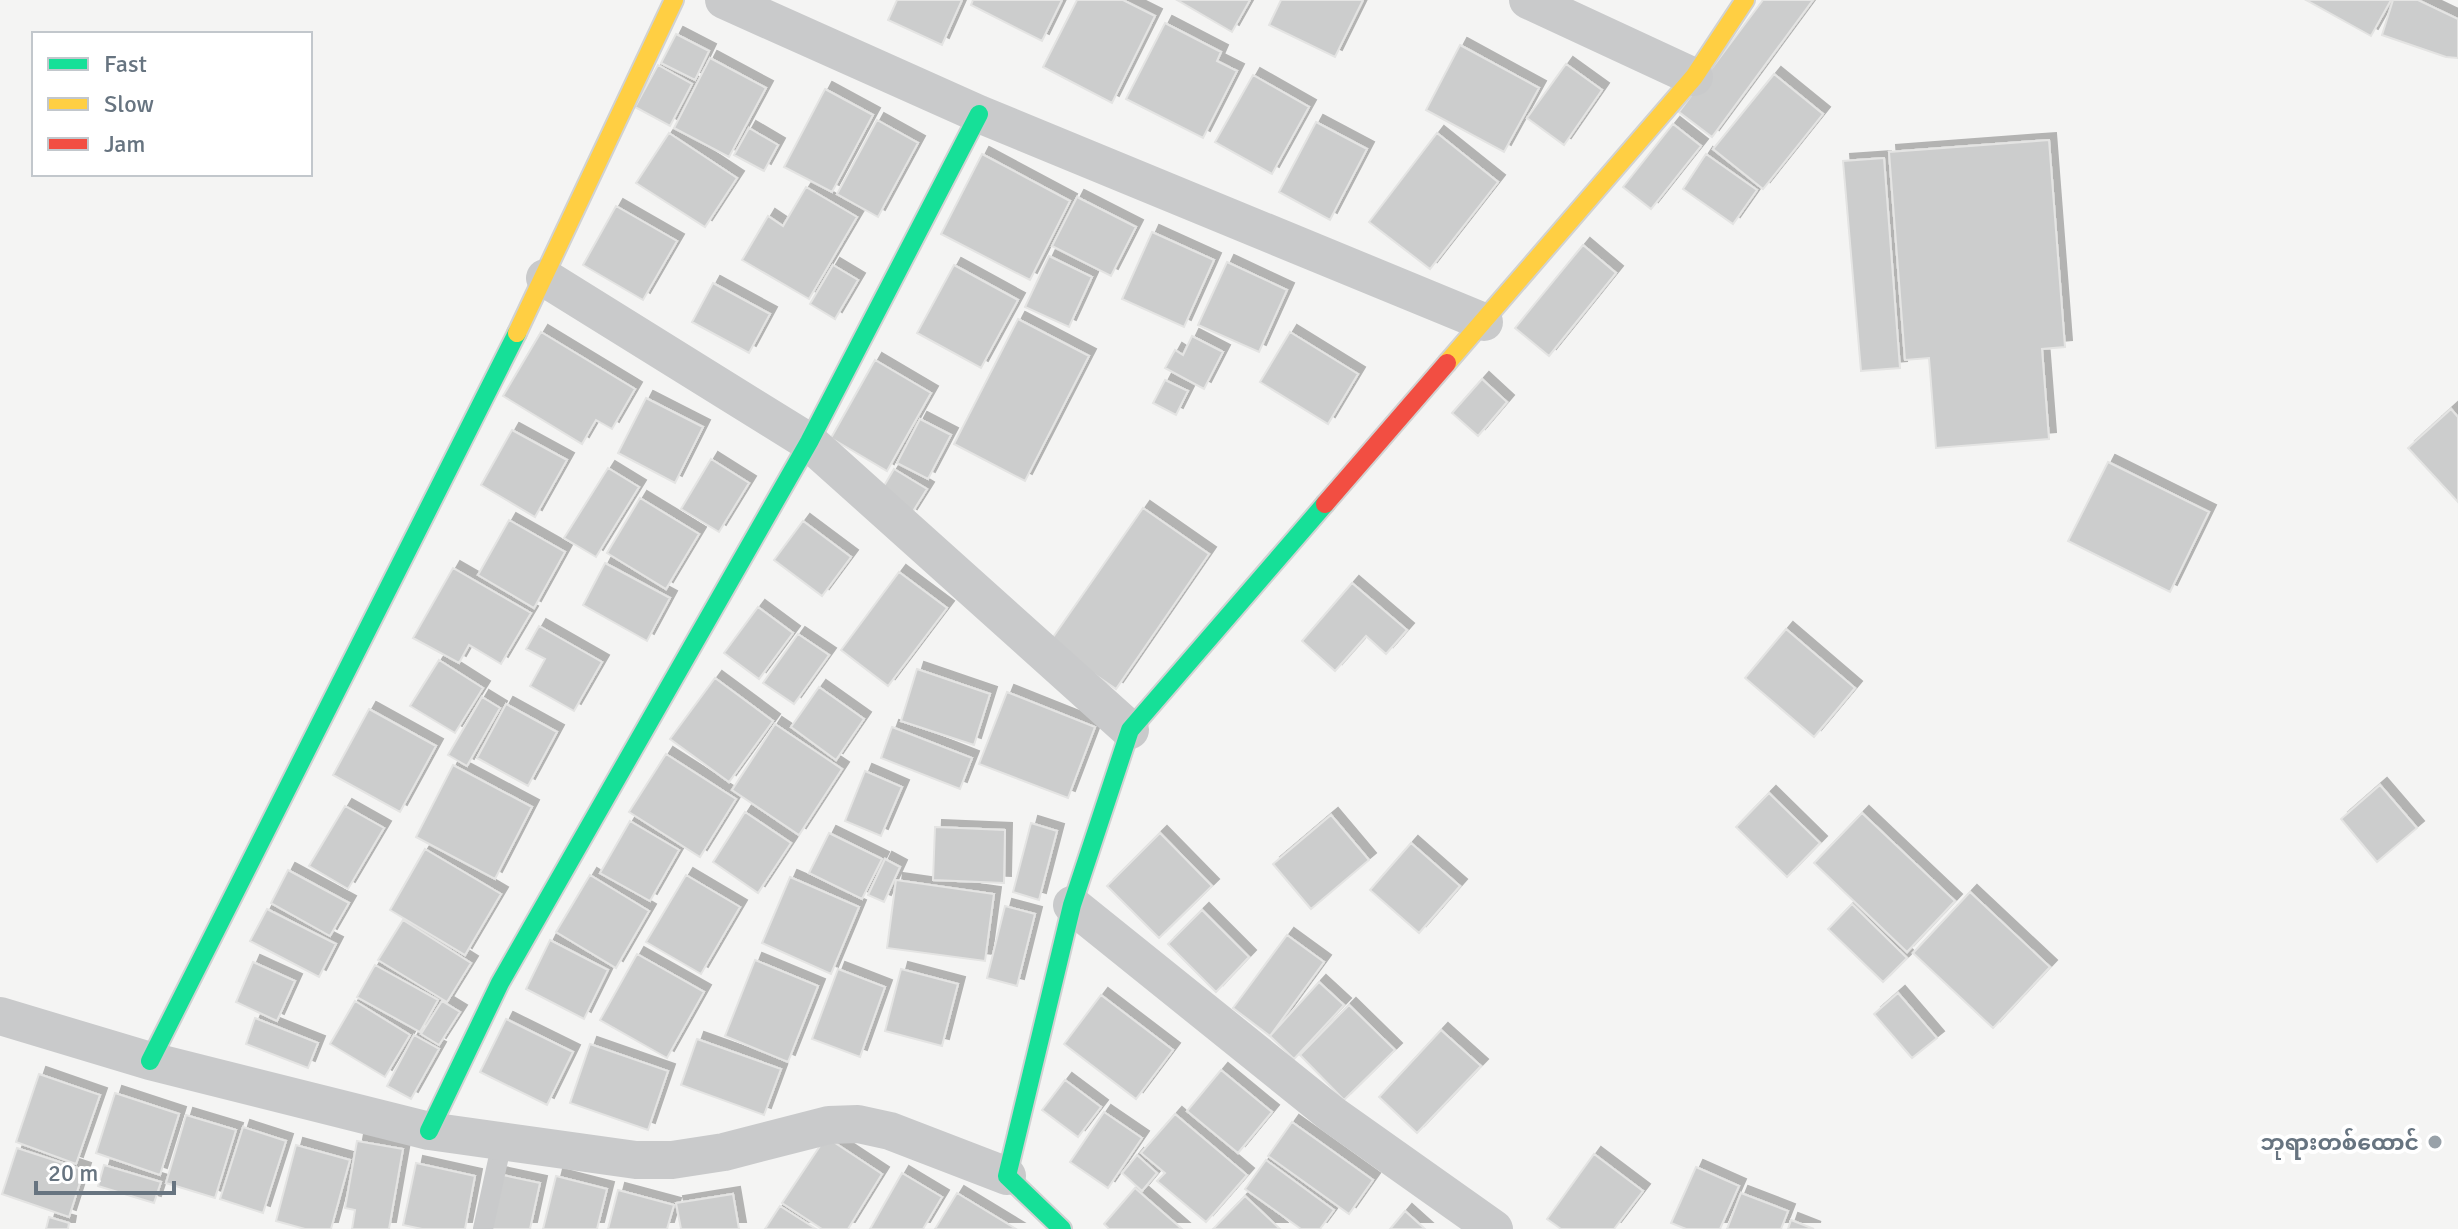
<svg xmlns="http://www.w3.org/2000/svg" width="2458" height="1229" viewBox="0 0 2458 1229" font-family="Signika,'Noto Sans Myanmar',sans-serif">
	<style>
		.building { fill: #cccdcd; stroke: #e4e4e3; stroke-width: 2; filter: url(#shadow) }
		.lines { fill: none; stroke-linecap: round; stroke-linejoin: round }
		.fast-casing { stroke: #d1d2d2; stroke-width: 22 }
		.slow-casing { stroke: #d1d2d2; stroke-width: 22 }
		.jam-casing { stroke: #d1d2d2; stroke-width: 22 }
		.lane { stroke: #c9cacb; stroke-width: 20 }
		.street { stroke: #c9cacb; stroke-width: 38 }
		.fast { stroke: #16e098; stroke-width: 18 }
		.slow { stroke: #ffcf43; stroke-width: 18 }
		.jam { stroke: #f24e42; stroke-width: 18 }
		.poi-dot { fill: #98a1a8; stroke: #fff; stroke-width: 3 }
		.labels { text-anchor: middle; stroke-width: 8; stroke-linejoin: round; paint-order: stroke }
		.poi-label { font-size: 22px; font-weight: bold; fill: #677480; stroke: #fff; text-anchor: end }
	</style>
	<defs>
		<filter id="shadow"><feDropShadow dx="7" dy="-7" stdDeviation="0" flood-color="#0004"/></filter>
	</defs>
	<rect width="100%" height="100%" fill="#f4f4f3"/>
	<path class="building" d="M 897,0 L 962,0 L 942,45 L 888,20 Z
		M 973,0 L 1062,0 L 1042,41 L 971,5 Z
		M 1077,0 L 1123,0 L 1155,16 L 1112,103 L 1043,67 Z
		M 1177,0 L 1250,0 L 1232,32 Z
		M 1281,0 L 1363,0 L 1335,57 L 1269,25 Z
		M 1763,0 L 1813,0 L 1712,137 L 1679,112 Z
		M 2306,0 L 2391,0 L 2371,36 Z
		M 2393,0 L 2418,0 L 2458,19 L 2458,58 L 2446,57 L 2382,35 Z
		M 1165,23 L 1221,52 L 1217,61 L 1237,71 L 1203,138 L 1126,99 Z
		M 676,34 L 709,51 L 695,80 L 661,63 Z
		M 1460,45 L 1539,88 L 1504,152 L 1426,110 Z
		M 710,58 L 766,88 L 729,157 L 674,128 Z
		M 1566,64 L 1602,90 L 1564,145 L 1527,118 Z
		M 658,65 L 692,84 L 670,126 L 635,107 Z
		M 1774,74 L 1823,114 L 1763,189 L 1713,149 Z
		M 1253,75 L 1309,107 L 1272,174 L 1215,142 Z
		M 825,89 L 873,115 L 832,192 L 784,167 Z
		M 877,120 L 918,143 L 878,217 L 837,194 Z
		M 1316,122 L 1367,149 L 1330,220 L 1279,192 Z
		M 1673,124 L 1701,146 L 1651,209 L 1623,187 Z
		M 749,128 L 778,145 L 764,171 L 734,155 Z
		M 669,133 L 737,178 L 705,227 L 636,183 Z
		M 1437,133 L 1498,182 L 1430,269 L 1369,222 Z
		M 2049,140 L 2065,347 L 2042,349 L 2049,439 L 1936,448 L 1929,358 L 1905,360 L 1889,152 Z
		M 982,154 L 1070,201 L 1030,280 L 941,234 Z
		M 1706,154 L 1757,190 L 1733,224 L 1683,189 Z
		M 1884,158 L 1900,368 L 1861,371 L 1843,161 Z
		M 806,187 L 857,217 L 809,299 L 742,260 L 768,216 L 783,226 Z
		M 1077,197 L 1136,227 L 1111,276 L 1052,246 Z
		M 616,206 L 677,241 L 643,300 L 583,265 Z
		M 1152,232 L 1214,260 L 1184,327 L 1122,299 Z
		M 1583,245 L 1616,273 L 1549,356 L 1515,328 Z
		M 1049,256 L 1092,277 L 1069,327 L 1025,307 Z
		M 1227,262 L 1287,290 L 1259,352 L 1198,325 Z
		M 833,265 L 858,280 L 835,319 L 810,304 Z
		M 954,265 L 1018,300 L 981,368 L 917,333 Z
		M 713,283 L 770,314 L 749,353 L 692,322 Z
		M 1018,319 L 1089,356 L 1025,481 L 954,444 Z
		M 541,332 L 635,389 L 612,429 L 596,420 L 582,444 L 503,396 Z
		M 1290,332 L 1358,374 L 1328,424 L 1260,382 Z
		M 1192,336 L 1223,352 L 1204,389 L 1165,368 L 1175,350 L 1183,355 Z
		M 875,360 L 931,393 L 887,471 L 831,438 Z
		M 1482,379 L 1507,402 L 1478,436 L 1452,413 Z
		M 1165,380 L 1188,391 L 1176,415 L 1153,403 Z
		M 646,398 L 703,427 L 675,483 L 618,453 Z
		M 2451,409 L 2458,417 L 2458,502 L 2408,448 Z
		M 920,419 L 951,435 L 928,479 L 897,463 Z
		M 512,430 L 567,460 L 535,517 L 481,485 Z
		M 711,459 L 749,483 L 719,532 L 681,509 Z
		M 2108,462 L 2209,512 L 2170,592 L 2068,541 Z
		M 608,468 L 639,487 L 596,557 L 564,538 Z
		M 894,469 L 927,489 L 910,516 L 878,496 Z
		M 640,498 L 699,534 L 666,589 L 607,553 Z
		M 1143,508 L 1209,554 L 1116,689 L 1049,643 Z
		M 509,520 L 565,552 L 534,608 L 478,575 Z
		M 803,521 L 851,557 L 822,596 L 774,560 Z
		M 605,563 L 670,598 L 647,641 L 583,605 Z
		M 453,568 L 531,613 L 501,664 L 469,645 L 459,663 L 413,638 Z
		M 899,572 L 947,608 L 888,686 L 841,650 Z
		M 1352,583 L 1407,630 L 1386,654 L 1366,636 L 1335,671 L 1302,641 Z
		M 758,607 L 793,633 L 759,679 L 724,653 Z
		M 539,626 L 602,662 L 574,711 L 530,686 L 545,659 L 526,649 Z
		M 1786,629 L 1855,688 L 1814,737 L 1745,678 Z
		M 798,634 L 829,655 L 794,704 L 763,683 Z
		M 439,660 L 483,688 L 455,733 L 410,706 Z
		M 917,669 L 990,694 L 974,745 L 901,721 Z
		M 715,678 L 773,721 L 729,782 L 670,739 Z
		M 819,687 L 864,719 L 836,760 L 791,727 Z
		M 1007,692 L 1095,727 L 1068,798 L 979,764 Z
		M 482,697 L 500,708 L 467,766 L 448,755 Z
		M 506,704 L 557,732 L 528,786 L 477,758 Z
		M 369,709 L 436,746 L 400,812 L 333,775 Z
		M 775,724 L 842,769 L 799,835 L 732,790 Z
		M 892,727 L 972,758 L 960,789 L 881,758 Z
		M 666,754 L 736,799 L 700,857 L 629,812 Z
		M 453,765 L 532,807 L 495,879 L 416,837 Z
		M 865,771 L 902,787 L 881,836 L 845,821 Z
		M 2380,785 L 2417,828 L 2377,862 L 2341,819 Z
		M 1769,793 L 1820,843 L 1787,877 L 1736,827 Z
		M 345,806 L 384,828 L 348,889 L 309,866 Z
		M 745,812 L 791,843 L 758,893 L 713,862 Z
		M 1862,813 L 1955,901 L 1907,952 L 1814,863 Z
		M 1331,815 L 1369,860 L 1311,909 L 1273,864 Z
		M 630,821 L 679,850 L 650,901 L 600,873 Z
		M 1031,823 L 1057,831 L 1039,900 L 1013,892 Z
		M 935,827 L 1005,830 L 1004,883 L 933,880 Z
		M 829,833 L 882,859 L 862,899 L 809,873 Z
		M 1160,833 L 1212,886 L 1159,938 L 1107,886 Z
		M 1411,843 L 1460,886 L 1419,933 L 1370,890 Z
		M 425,849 L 501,894 L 465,955 L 390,910 Z
		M 885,859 L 900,867 L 884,902 L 868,895 Z
		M 288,870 L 349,903 L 330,936 L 271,903 Z
		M 590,875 L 649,911 L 616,968 L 556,932 Z
		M 686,875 L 740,907 L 701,974 L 646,942 Z
		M 790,877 L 859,907 L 831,974 L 762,943 Z
		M 896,880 L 994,894 L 985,961 L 887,948 Z
		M 1970,892 L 2050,967 L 1993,1028 L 1913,953 Z
		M 1852,904 L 1907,958 L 1883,982 L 1828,929 Z
		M 1005,906 L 1035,914 L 1017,986 L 987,978 Z
		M 267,909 L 336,944 L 319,977 L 250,941 Z
		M 1202,910 L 1249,957 L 1216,992 L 1168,944 Z
		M 403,920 L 471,963 L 447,1002 L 378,960 Z
		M 1287,935 L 1324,962 L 1270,1036 L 1233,1008 Z
		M 550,940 L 608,970 L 584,1019 L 526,989 Z
		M 637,954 L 704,992 L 667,1058 L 600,1020 Z
		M 755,960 L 818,986 L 788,1062 L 725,1036 Z
		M 253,962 L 295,981 L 277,1021 L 236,1002 Z
		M 375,965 L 438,1000 L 420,1032 L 357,997 Z
		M 838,969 L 885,987 L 860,1057 L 812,1039 Z
		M 901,969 L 958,984 L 942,1046 L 885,1031 Z
		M 1319,982 L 1344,1005 L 1294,1059 L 1270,1036 Z
		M 1898,993 L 1937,1038 L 1912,1058 L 1874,1014 Z
		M 1101,995 L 1173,1050 L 1136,1099 L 1064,1044 Z
		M 355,1001 L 410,1035 L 385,1077 L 330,1044 Z
		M 442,1001 L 460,1012 L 439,1045 L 421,1034 Z
		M 1349,1005 L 1395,1050 L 1344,1100 L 1300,1055 Z
		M 255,1018 L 318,1043 L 308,1068 L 246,1044 Z
		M 506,1019 L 573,1052 L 547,1105 L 480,1072 Z
		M 1441,1030 L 1481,1066 L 1417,1133 L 1379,1097 Z
		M 414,1035 L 439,1049 L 411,1099 L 387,1086 Z
		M 697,1039 L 781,1069 L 764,1115 L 681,1085 Z
		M 590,1044 L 668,1071 L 648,1130 L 570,1103 Z
		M 1221,1070 L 1272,1112 L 1238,1153 L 1187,1111 Z
		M 39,1074 L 100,1095 L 76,1164 L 16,1142 Z
		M 1065,1080 L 1101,1107 L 1078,1137 L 1042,1110 Z
		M 115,1093 L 179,1114 L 160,1175 L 96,1153 Z
		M 1104,1112 L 1142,1138 L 1108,1188 L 1070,1162 Z
		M 1175,1114 L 1247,1175 L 1206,1222 L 1157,1181 L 1165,1173 L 1141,1153 Z
		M 186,1115 L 236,1130 L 215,1198 L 166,1183 Z
		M 1292,1122 L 1373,1180 L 1349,1214 L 1268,1156 Z
		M 243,1127 L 286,1141 L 263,1213 L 220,1199 Z
		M 826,1137 L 882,1174 L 848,1229 L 822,1229 L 782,1203 Z
		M 357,1141 L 403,1149 L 389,1229 L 352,1229 L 355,1210 L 345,1208 Z
		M 296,1145 L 350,1160 L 331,1229 L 305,1229 L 276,1221 Z
		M 17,1148 L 84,1170 L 69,1217 L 2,1194 Z
		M 1594,1154 L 1643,1191 L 1614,1229 L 1561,1229 L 1547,1219 Z
		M 1137,1155 L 1157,1173 L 1142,1191 L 1122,1173 Z
		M 1266,1160 L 1334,1210 L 1320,1229 L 1301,1229 L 1245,1189 Z
		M 416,1163 L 475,1176 L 465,1229 L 422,1229 L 403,1225 Z
		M 104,1165 L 161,1182 L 154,1203 L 98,1186 Z
		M 1696,1167 L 1739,1186 L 1720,1229 L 1686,1229 L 1671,1223 Z
		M 902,1173 L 942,1197 L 923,1229 L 870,1229 Z
		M 498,1174 L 540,1183 L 530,1229 L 486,1229 Z
		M 556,1176 L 607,1189 L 597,1229 L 543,1229 Z
		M 1135,1188 L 1182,1229 L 1109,1229 L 1104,1224 Z
		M 618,1190 L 674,1205 L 667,1229 L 608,1229 Z
		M 957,1193 L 1016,1229 L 935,1229 Z
		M 1741,1193 L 1788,1211 L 1781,1229 L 1727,1229 Z
		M 733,1194 L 739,1229 L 681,1229 L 676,1203 Z
		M 1245,1196 L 1280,1229 L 1213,1229 Z
		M 780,1206 L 816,1229 L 765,1229 Z
		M 1405,1211 L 1425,1229 L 1390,1229 Z
		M 49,1217 L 69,1223 L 68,1229 L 46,1229 Z
		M 1791,1220 L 1814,1229 L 1788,1229 Z"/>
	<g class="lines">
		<g class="fast-casing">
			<path id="fast" d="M 150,1061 L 517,333
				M 429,1131 L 500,983 L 809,442 L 979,114
				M 1062,1229 L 1007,1176 L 1072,905 L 1130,730 L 1325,504"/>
		</g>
		<g class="slow-casing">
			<path id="slow" d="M 517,333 L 674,0
				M 1447,363 L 1694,77 L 1745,0"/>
		</g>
		<g class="jam-casing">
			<path id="jam" d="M 1325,504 L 1447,363"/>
		</g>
		<path class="lane" d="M 483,1229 L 502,1142"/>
		<path class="street" d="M 724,0 L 979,114 L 1484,322
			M 1528,0 L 1694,77
			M 545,278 L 809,442 L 1130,730
			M 1072,905 L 1333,1115 L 1494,1229
			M 0,1016 L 150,1061 L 429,1131 L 636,1160 L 672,1160 L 724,1152 L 829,1125 L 858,1124 L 890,1131 L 1007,1176"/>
		<use href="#fast" class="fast"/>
		<use href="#slow" class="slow"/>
		<use href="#jam" class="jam"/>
	</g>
	<circle class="poi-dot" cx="2435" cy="1142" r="8"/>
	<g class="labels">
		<g class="poi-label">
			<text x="2419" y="1150">ဘုရားတစ်ထောင်</text>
		</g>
	</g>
	<rect x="32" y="32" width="280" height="144" fill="#ffffff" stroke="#c2c7cc" stroke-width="2"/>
	<rect x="48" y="58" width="40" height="12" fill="#16e098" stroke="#c2c7cc" stroke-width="2"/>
	<text x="104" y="72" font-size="24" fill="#677480">Fast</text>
	<rect x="48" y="98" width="40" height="12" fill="#ffcf43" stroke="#c2c7cc" stroke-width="2"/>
	<text x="104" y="112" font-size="24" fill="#677480">Slow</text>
	<rect x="48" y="138" width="40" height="12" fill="#f24e42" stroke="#c2c7cc" stroke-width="2"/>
	<text x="104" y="152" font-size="24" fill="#677480">Jam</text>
	<path d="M36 1181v12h138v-12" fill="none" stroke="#677480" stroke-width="4"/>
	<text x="48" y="1181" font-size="24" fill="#677480" stroke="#ffffff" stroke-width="6" paint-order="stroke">20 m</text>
</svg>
